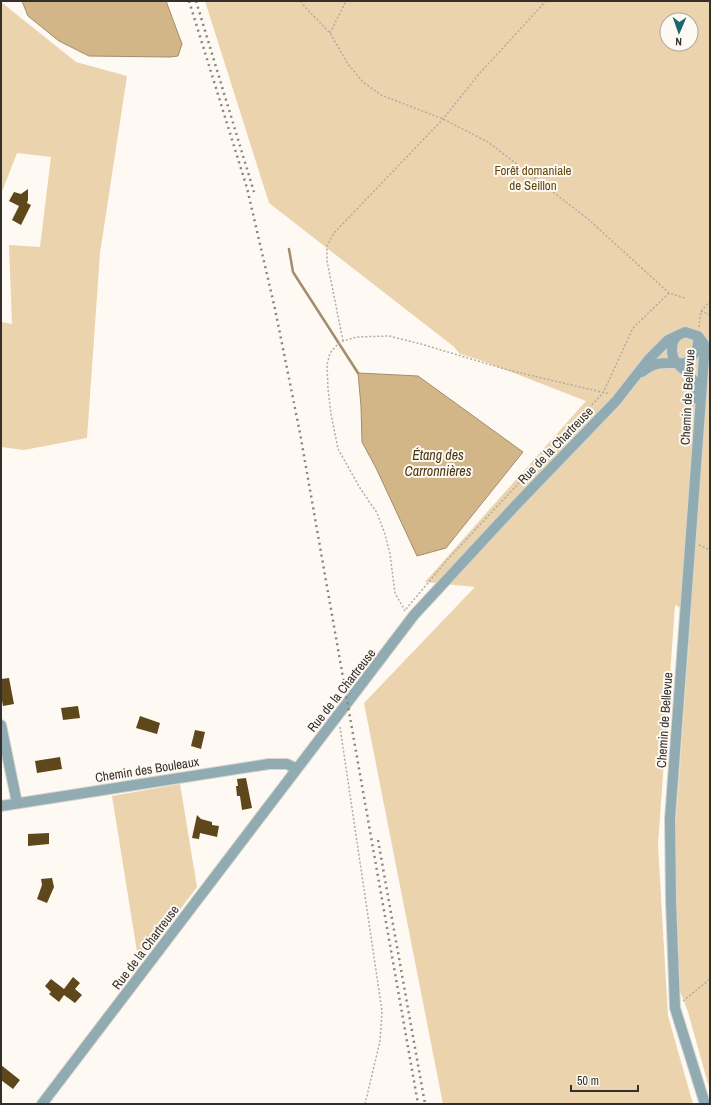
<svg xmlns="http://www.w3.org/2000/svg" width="711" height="1105" viewBox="0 0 711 1105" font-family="'Archivo Narrow',sans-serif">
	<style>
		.green { fill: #ead3ad; fill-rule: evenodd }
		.water { fill: #d2b688; stroke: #a28e6c }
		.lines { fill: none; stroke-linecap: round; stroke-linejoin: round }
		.stream { stroke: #a28e6c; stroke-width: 2.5 }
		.building { fill: #5e471a }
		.minor-casing { stroke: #d9d5ce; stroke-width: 12 }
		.path { stroke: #b0aca6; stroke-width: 1.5; stroke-dasharray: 2 2; stroke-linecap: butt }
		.minor { stroke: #90abb1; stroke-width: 10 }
		.rail { stroke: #898580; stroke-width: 2.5; stroke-dasharray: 2 4; stroke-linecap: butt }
		.labels { text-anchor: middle; stroke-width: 4; stroke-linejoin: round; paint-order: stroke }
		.park-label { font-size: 13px; fill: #62460d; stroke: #fef9f2 }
		.street-label { font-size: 13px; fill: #33302c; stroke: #fef9f2 }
		.water-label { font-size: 14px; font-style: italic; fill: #493611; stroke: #fef9f2 }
	</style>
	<rect width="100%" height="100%" fill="#fef9f2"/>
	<path class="green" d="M 205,1 L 710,1 L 710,1091 L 688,1012 L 680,991 L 675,860 L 676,821 L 691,613 L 675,605 L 658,845 L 668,1016 L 693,1104 L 443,1104 L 364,703 L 475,587 L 425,582 L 586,401 L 480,360 L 460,354 L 453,346 L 269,203 ZM 667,20 L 691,20 L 691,44 L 667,44 Z
		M 1,2 L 76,62 L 127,76 L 100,253 L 87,438 L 24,450 L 1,447 L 1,322 L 12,324 L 9,245 L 40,247 L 51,157 L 17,153 L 1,194 Z
		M 180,784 L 197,887 L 139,964 L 112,796 Z"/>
	<path class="water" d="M 22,1 L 166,1 L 182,44 L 178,56 L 170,57 L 89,56 L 59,41 L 28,16 Z
		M 358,373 L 418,376 L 523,452 L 446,548 L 417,556 L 376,468 L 362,442 L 361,406 Z"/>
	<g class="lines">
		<path class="stream" d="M 289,249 L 293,272 L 358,373"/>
	</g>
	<path class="building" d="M 28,189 L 28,200 L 27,203 L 31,205 L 21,225 L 12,220 L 19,206 L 9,201 L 14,192 L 21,194 Z
		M 9,678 L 14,704 L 3,706 L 1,695 L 1,679 Z
		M 78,706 L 80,718 L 63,720 L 61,708 Z
		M 140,716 L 160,723 L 157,734 L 136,728 Z
		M 195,730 L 205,732 L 201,749 L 191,746 Z
		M 60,757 L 62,769 L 37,773 L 35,761 Z
		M 246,778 L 252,808 L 242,810 L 240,796 L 237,796 L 236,786 L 238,786 L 237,779 Z
		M 197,815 L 201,819 L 212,822 L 212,825 L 219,826 L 217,837 L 200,833 L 199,839 L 192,838 Z
		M 49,833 L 49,844 L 28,846 L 28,834 Z
		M 52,878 L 54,887 L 47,903 L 37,899 L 42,885 L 41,879 Z
		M 73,977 L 80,983 L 75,989 L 82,995 L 75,1003 L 64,995 L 59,1002 L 49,994 L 51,992 L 45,986 L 51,979 L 64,989 Z
		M 1,1065 L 20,1080 L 13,1089 L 1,1080 Z"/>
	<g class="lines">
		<g class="minor-casing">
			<path id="minor" d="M 677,336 C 673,341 672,343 672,350 C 672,366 687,368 693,380 C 696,385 697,394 697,399
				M 698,336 L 704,344 L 704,357 L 670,819 L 671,902 L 675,1008 L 705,1104
				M 642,372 C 659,359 667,364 686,363 C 694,355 699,350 698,338
				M 1,725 L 17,803
				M 1,806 L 269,764 L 287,764 L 297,769
				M 42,1104 L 414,615 L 515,506 L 616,401 L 649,359 L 668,340 L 685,332 L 698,336"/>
		</g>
		<path class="path" d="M 301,1 L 305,7 L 330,33 L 348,64 L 363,82 L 381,95 L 443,119 L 488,142 L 588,219 L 669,293 L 685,298
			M 330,33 L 346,1
			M 701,311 L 710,315
			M 699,327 L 701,311 L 710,301
			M 343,341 L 327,261 L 327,246 L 334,233 L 443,119 L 479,74 L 546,1
			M 699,545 L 710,550
			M 406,609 L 448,559 L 603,393 L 633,328 L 669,293
			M 405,611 L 395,593 L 390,554 L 385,534 L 377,513 L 360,488 L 338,449 L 331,414 L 328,389 L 327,365 L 330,353 L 336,346 L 343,341 L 357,337 L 389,336 L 421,344 L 508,370 L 610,394
			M 340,727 L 382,1011 L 380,1041 L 365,1104
			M 683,1001 L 710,979"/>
		<use href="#minor" class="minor"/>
		<path class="rail" d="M 189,1 L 247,188 L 275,309 L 300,433 L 418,1104
			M 196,1 L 254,192
			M 378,840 L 425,1104"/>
	</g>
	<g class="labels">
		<g class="park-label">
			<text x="533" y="175">Forêt domaniale<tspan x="533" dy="15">de Seillon</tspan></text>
		</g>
		<g class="street-label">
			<text transform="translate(687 397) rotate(-87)" y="5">Chemin de Bellevue</text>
			<text transform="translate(555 445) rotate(-46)" y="5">Rue de la Chartreuse</text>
			<text transform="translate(341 690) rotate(-52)" y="5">Rue de la Chartreuse</text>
			<text transform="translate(664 720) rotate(-86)" y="5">Chemin de Bellevue</text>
			<text transform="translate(147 769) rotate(-9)" y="5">Chemin des Bouleaux</text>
			<text transform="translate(145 947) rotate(-53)" y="5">Rue de la Chartreuse</text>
		</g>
		<g class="water-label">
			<text x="438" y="460">Étang des<tspan x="438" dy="16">Carronnières</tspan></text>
		</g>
	</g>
	<rect width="711" height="1105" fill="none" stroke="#33302c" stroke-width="4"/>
	<g transform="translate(679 32) rotate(182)"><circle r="19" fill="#fef9f2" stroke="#ada9a3"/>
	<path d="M0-3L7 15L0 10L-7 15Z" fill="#1b6472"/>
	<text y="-6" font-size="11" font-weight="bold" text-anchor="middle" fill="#33302c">N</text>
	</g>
	<path d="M571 1085v6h67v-6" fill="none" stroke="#33302c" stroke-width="2"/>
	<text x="577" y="1085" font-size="12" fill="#33302c" stroke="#fef9f2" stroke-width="3" paint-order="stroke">50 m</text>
</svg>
